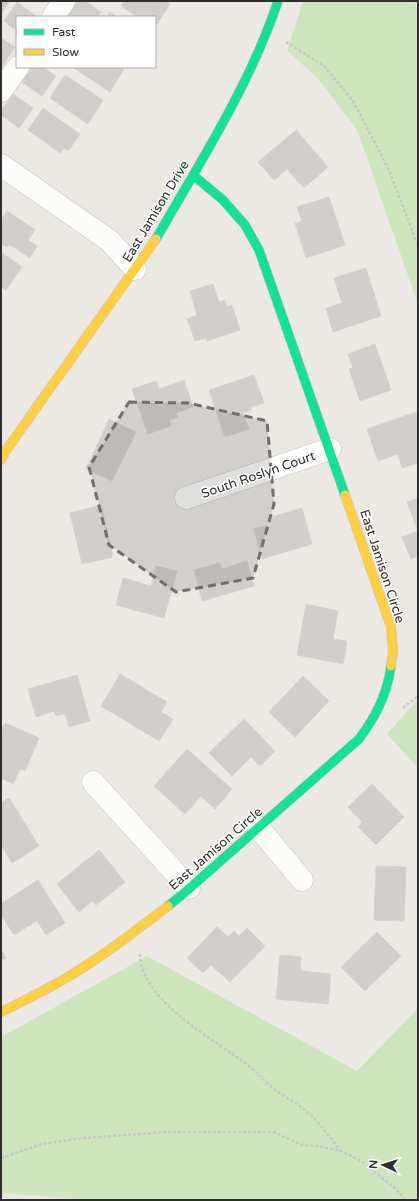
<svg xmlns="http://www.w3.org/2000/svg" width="419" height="1201" viewBox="0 0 419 1201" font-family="'Varela Round',sans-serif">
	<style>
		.green { fill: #cee6be }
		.building { fill: #d1cecb; stroke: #d7d4d0 }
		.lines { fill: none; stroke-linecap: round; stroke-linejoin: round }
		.street-casing { stroke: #c5c4c5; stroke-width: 23 }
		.fast-casing { stroke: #c5c4c5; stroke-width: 10 }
		.slow-casing { stroke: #c5c4c5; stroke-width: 10 }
		.path { stroke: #c9c9c8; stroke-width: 2.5; stroke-dasharray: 3 2; stroke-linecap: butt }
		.street { stroke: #fcfcfb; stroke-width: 22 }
		.fast { stroke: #16e098; stroke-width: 9 }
		.slow { stroke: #ffcf43; stroke-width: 9 }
		.marked { fill: #706f6e; fill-opacity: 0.2; stroke: #706f6e; stroke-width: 3; stroke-dasharray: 8 5; stroke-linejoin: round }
		.labels { text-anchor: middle; stroke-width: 3; stroke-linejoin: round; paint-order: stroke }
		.street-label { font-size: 13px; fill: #2e2e2e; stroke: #fff }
	</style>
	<rect width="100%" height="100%" fill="#ece8e4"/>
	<path class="green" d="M 303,1 L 415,1 L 418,9 L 418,304 L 357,130 L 320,81 L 287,50 Z
		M 418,699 L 418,768 L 387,734 Z
		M 147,956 L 357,1071 L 418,1008 L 418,1200 L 91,1200 L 1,1193 L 1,1037 Z"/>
	<path class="building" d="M 1,1 L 10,1 L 1,14 Z
		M 78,1 L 85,1 L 101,12 L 97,17 L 67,17 Z
		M 124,1 L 166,1 L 170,4 L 155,27 L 155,17 L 137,17 L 121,6 Z
		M 17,2 L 37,17 L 17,17 L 17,31 L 4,21 Z
		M 110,12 L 117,17 L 107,17 Z
		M 1,38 L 15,47 L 2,67 L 1,67 Z
		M 32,67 L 43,67 L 56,76 L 42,96 L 22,82 Z
		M 72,67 L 120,67 L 124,69 L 110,92 Z
		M 65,75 L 103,100 L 88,124 L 50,98 Z
		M 13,94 L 33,108 L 19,128 L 1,115 L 1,111 Z
		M 43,108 L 80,134 L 68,151 L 64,148 L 60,153 L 28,130 Z
		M 296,130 L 328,167 L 304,188 L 287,169 L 274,180 L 258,162 Z
		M 329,197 L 345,245 L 306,258 L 295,223 L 302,221 L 297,207 Z
		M 7,211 L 35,230 L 28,240 L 37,246 L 30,258 L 9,244 L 7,247 L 1,243 L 1,220 Z
		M 1,252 L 22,267 L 6,290 L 1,287 Z
		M 366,268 L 381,316 L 333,332 L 326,308 L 342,303 L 334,278 Z
		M 213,284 L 219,302 L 225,300 L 227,307 L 232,305 L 240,330 L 207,341 L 206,338 L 195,341 L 187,319 L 197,315 L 190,291 Z
		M 375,344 L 391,390 L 360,401 L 349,369 L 353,368 L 348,354 Z
		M 254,375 L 264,403 L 250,407 L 251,410 L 243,413 L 249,429 L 225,437 L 209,390 Z
		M 184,380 L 193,407 L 176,413 L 178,417 L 169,420 L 171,426 L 148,434 L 132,389 L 156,381 L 159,389 Z
		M 416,412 L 418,418 L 418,463 L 402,468 L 398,454 L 378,461 L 367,429 Z
		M 109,419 L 136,432 L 112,481 L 86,469 Z
		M 418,498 L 418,556 L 411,559 L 402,537 L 418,531 L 407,502 Z
		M 101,505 L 113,557 L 82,564 L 70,513 Z
		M 302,508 L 312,544 L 262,559 L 254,529 L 270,525 L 268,518 Z
		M 247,561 L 254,586 L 202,601 L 194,570 L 220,563 L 222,569 Z
		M 156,566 L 177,571 L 164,618 L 116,605 L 123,578 L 151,586 Z
		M 306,604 L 338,611 L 333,639 L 347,641 L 343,664 L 297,655 Z
		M 120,674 L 167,702 L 161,712 L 173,719 L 159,741 L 101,706 Z
		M 77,675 L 90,721 L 69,727 L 65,714 L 56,716 L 54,711 L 36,717 L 28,689 Z
		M 303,676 L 329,701 L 295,737 L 269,712 Z
		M 244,719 L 275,751 L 260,766 L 251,757 L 232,776 L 209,753 Z
		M 5,723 L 39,738 L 25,771 L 20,769 L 13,784 L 1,778 L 1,733 Z
		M 187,749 L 232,789 L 215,809 L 201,796 L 185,814 L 154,786 Z
		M 372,784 L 404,817 L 376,845 L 358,827 L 362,822 L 348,807 Z
		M 9,798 L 39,846 L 12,863 L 1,845 L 1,803 Z
		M 99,850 L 125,882 L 96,905 L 92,901 L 79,912 L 57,884 Z
		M 376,866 L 406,867 L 404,921 L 374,920 Z
		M 38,880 L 65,923 L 46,935 L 37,921 L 14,935 L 1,915 L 1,904 Z
		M 217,927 L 228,937 L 234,931 L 239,936 L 247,928 L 265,946 L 230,982 L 211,965 L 203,973 L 187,958 Z
		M 377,932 L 401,956 L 365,991 L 341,967 Z
		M 1,949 L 6,958 L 1,960 Z
		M 280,955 L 301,957 L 300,971 L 331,974 L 328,1004 L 276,999 Z"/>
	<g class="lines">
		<g class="street-casing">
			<path id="street" d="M 53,17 L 64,1
				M 1,91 L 18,67
				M 1,165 L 110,241 L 135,269
				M 186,498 L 330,449
				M 93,782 L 189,888
				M 258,827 L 302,880"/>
		</g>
		<g class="fast-casing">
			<path id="fast" d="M 193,175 L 223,200 L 245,225 L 259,250 L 345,495
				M 156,239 C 200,162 250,85 278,1
				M 168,906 L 183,894 L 359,739 C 376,716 387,695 391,666"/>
		</g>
		<g class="slow-casing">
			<path id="slow" d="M 1,460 L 7,449 L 156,239
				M 345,495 L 391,627 L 393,651 L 391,666
				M 1,1012 C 28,999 54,986 79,970 C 110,951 139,928 168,906"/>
		</g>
		<path class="path" d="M 286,42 L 324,66 L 353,101 L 389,170 L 418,246
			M 403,708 L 418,696
			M 140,954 C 141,1002 216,1040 249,1066 C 258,1073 265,1082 274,1089 C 283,1096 293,1101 302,1108 C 317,1119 329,1135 340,1151
			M 1,1158 L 42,1144 L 84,1138 L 167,1132 L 274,1132 L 302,1145 L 322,1147 L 341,1151 L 361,1161 L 396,1189 L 405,1200"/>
		<use href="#street" class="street"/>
		<use href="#fast" class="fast"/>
		<use href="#slow" class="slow"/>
	</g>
	<path class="marked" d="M 129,402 L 188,403 L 267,421 L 274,504 L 253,578 L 176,592 L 109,545 L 89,467 Z"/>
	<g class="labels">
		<g class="street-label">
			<text transform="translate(155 211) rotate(-59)" y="5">East Jamison Drive</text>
			<text transform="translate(258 474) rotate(-19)" y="5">South Roslyn Court</text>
			<text transform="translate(383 566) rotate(72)" y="5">East Jamison Circle</text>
			<text transform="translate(215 848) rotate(-41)" y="5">East Jamison Circle</text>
		</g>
	</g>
	<rect width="419" height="1201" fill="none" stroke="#2e2e2e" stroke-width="4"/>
	<rect x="16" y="16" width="140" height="52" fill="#ffffff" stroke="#ababab"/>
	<rect x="24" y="29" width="20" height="6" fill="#16e098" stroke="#ababab"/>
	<text x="52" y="36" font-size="12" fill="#2e2e2e">Fast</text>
	<rect x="24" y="49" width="20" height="6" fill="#ffcf43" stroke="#ababab"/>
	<text x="52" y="56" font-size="12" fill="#2e2e2e">Slow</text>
	<g transform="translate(383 1165) rotate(274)" stroke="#ffffff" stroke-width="3" paint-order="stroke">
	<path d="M0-3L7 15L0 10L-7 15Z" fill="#2e2e2e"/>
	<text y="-6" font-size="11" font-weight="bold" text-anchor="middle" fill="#2e2e2e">N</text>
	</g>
</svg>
